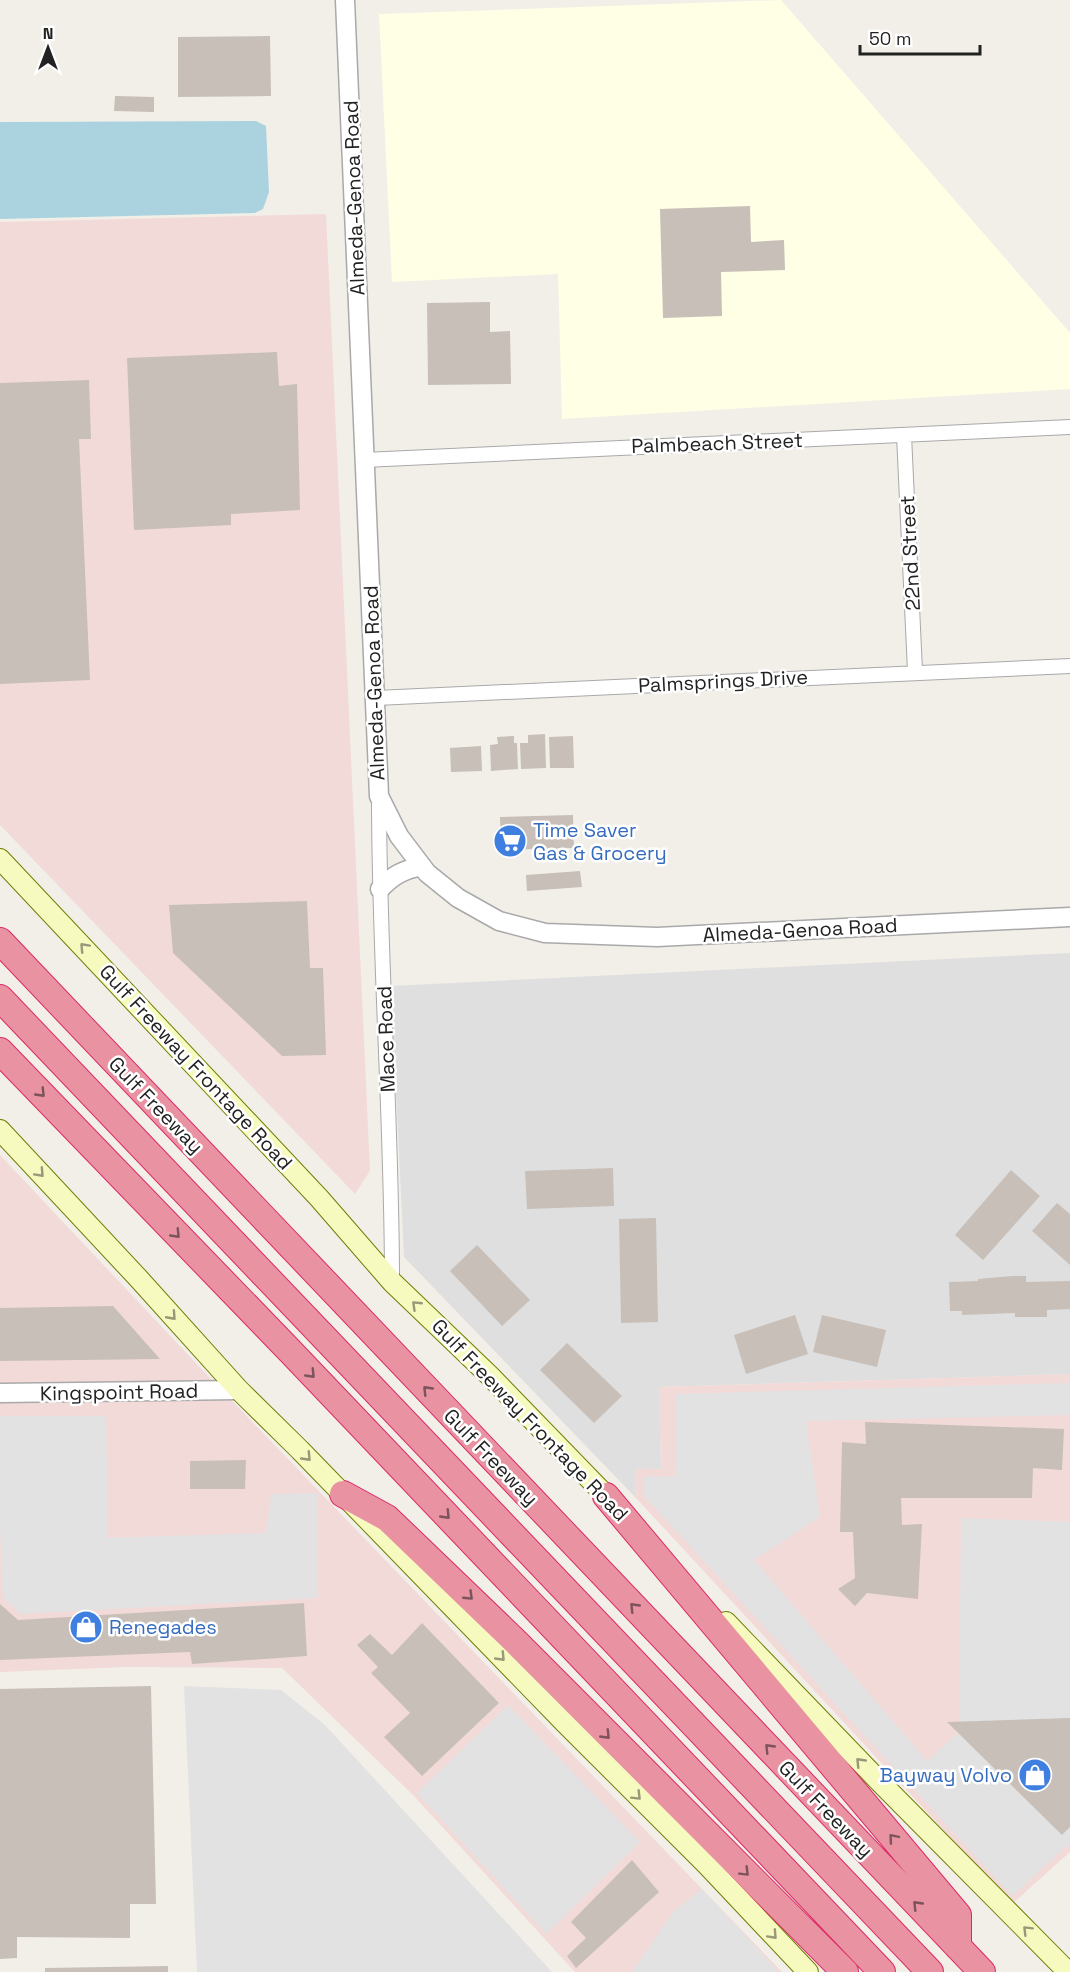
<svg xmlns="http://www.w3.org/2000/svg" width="1070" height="1972" viewBox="0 0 1070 1972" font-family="'Space Grotesk',sans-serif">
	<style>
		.residential { fill: #e0dfdf }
		.commercial { fill: #f2dad9 }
		.education { fill: #ffffe5 }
		.parking { fill: #e2e2e2 }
		.water { fill: #aad3df }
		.building { fill: #c7bfb8 }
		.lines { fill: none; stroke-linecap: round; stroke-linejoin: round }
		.minor-casing { stroke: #a9a9a9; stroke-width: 16 }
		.tertiary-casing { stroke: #a9a9a9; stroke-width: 21 }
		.secondary-casing { stroke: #707d05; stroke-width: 22 }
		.motorway-casing { stroke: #dc2a67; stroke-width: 28 }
		.minor { stroke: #fff; stroke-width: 14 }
		.tertiary { stroke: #fff; stroke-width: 18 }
		.secondary { stroke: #f7fabf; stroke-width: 20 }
		.motorway { stroke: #e892a2; stroke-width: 26 }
		.oneway { stroke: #979978 }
		.oneway2 { stroke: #7b545c }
		.labels { text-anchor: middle; stroke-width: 5; stroke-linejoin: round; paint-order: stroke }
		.street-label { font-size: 20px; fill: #222; stroke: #fff }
		.shop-label { font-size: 20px; fill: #366cbe; stroke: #fff; text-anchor: start }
	</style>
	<rect width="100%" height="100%" fill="#f2efe9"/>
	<path class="residential" d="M 1070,953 L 1070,1374 L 659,1387 L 661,1469 L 635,1469 L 636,1498 L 404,1257 L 391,986 Z"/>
	<path class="commercial" d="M 326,214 L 370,1171 L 355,1194 L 0,825 L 0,222 Z
		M 0,1155 L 208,1376 L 782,1972 L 575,1972 L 414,1796 L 282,1668 L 127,1667 L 0,1672 Z
		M 1070,1374 L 1070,1852 L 1012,1904 L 636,1498 L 635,1469 L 661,1469 L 659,1387 Z"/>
	<path class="education" d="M 781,0 L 1070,333 L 1070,389 L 562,419 L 558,274 L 392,282 L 379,14 Z"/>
	<path class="parking" d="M 1070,1383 L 1070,1415 L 806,1421 L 820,1517 L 754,1560 L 927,1761 L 959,1732 L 961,1518 L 1070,1522 L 1070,1843 L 1012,1896 L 644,1496 L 644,1477 L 675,1476 L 676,1394 Z
		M 0,1416 L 106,1416 L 108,1538 L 266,1533 L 271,1494 L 318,1493 L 318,1598 L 20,1614 L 3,1597 L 0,1525 Z
		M 184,1686 L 281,1690 L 325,1725 L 552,1972 L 197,1972 Z
		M 508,1705 L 640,1842 L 546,1934 L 417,1793 Z
		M 702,1889 L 777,1970 L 775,1972 L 632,1972 L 673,1912 Z"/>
	<path class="water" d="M 256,121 L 266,126 L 269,192 L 263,209 L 255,213 L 0,219 L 0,122 Z"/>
	<path class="building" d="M 270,36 L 271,96 L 178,97 L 178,37 Z
		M 115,96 L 154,97 L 154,112 L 114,111 Z
		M 750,206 L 751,242 L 784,240 L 785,270 L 721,272 L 722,316 L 663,318 L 660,209 Z
		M 490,302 L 490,332 L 510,331 L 511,384 L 428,385 L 427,303 Z
		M 277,352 L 279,386 L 297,384 L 300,510 L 231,514 L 231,525 L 134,530 L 127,358 Z
		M 89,380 L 91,439 L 79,439 L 90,680 L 0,684 L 0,383 Z
		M 545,734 L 546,768 L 521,769 L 520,743 L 528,743 L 528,735 Z
		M 514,736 L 514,743 L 517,743 L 518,769 L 491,771 L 490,745 L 498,744 L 497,737 Z
		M 573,736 L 574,768 L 550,768 L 549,737 Z
		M 481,746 L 482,771 L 451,772 L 450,748 Z
		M 573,815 L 574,848 L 501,850 L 500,817 Z
		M 580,871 L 582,887 L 527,891 L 526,875 Z
		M 307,901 L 310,968 L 323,968 L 326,1055 L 282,1056 L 173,953 L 169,905 Z
		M 613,1168 L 614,1206 L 527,1209 L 525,1171 Z
		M 1011,1170 L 1040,1196 L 983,1260 L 955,1235 Z
		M 1057,1203 L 1070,1214 L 1070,1265 L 1032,1231 Z
		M 656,1218 L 658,1322 L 621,1323 L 619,1219 Z
		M 477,1245 L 530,1300 L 502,1326 L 450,1271 Z
		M 1012,1276 L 1026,1276 L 1026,1282 L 1070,1281 L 1070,1309 L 1047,1310 L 1047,1317 L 1015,1317 L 1015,1313 L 962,1315 L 962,1311 L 950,1311 L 949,1282 L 978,1281 L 978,1279 Z
		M 113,1306 L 160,1359 L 0,1361 L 0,1308 Z
		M 795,1315 L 808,1354 L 746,1374 L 734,1335 Z
		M 822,1315 L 886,1330 L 877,1367 L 813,1352 Z
		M 567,1343 L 622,1396 L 594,1423 L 540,1370 Z
		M 865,1422 L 1064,1429 L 1062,1470 L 1033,1468 L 1032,1498 L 901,1498 L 902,1525 L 922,1524 L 918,1599 L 867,1593 L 855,1606 L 838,1589 L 855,1578 L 853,1532 L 840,1532 L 842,1442 L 866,1444 Z
		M 246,1460 L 245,1489 L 190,1489 L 190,1461 Z
		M 304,1603 L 307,1656 L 192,1664 L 190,1652 L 0,1660 L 0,1604 L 18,1620 Z
		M 422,1623 L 499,1703 L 422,1776 L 384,1737 L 410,1713 L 371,1673 L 378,1667 L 357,1645 L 370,1634 L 392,1655 Z
		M 151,1686 L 156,1904 L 130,1904 L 130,1938 L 17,1937 L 17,1958 L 0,1959 L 0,1689 Z
		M 1070,1718 L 1070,1827 L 1062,1835 L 947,1722 Z
		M 632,1860 L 659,1892 L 576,1968 L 567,1956 L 586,1938 L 571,1922 Z
		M 168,1966 L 168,1972 L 45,1972 L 45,1968 Z"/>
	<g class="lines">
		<g class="minor-casing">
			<path id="minor" d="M 904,435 L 915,671
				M 364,460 L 1070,427
				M 376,698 L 1070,666
				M 379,798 C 379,959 392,1120 392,1282"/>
		</g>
		<g class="tertiary-casing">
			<path id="tertiary" d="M 345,0 L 379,796 L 399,836 L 427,873 L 458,898 L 499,921 L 545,933 L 657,937 L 1070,917
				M 380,889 C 393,875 403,870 422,866
				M 0,1393 L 239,1390"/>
		</g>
		<g class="secondary-casing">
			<path id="secondary" d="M 0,859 L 319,1198 L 392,1282 L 490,1376 L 615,1505
				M 0,1130 L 139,1279 L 239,1390 L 300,1450 L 565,1723 L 706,1864 L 808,1972
				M 726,1622 L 879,1781 L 1068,1972"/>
		</g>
		<g class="motorway-casing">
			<path id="motorway" d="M 0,941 L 982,1972
				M 0,998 L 930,1972
				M 0,1051 L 290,1351 L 882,1972
				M 343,1494 L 387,1518 L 516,1642 L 845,1972
				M 606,1496 L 958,1915 L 958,1947"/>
		</g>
		<use href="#minor" class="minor"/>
		<use href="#tertiary" class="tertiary"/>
		<use href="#secondary" class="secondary"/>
		<use href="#motorway" class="motorway"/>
	</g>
	<defs><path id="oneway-chevron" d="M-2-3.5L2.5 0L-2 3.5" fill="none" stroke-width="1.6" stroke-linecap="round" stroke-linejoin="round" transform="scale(1.5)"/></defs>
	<g class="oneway">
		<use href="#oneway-chevron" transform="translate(84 947) rotate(-133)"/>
		<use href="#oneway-chevron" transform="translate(40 1173) rotate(47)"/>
		<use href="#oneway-chevron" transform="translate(416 1305) rotate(-136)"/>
		<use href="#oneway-chevron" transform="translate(172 1316) rotate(48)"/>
		<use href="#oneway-chevron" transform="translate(307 1457) rotate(46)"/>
		<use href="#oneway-chevron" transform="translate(501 1657) rotate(46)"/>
		<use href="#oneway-chevron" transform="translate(860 1762) rotate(-134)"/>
		<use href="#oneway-chevron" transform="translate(637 1796) rotate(45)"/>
		<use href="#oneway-chevron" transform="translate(1027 1930) rotate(-135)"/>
		<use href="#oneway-chevron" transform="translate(773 1935) rotate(47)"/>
	</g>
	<g class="oneway2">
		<use href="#oneway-chevron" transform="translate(41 1093) rotate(46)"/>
		<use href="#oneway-chevron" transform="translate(176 1234) rotate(46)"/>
		<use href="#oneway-chevron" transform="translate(311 1374) rotate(46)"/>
		<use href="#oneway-chevron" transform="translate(427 1390) rotate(-134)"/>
		<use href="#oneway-chevron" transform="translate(446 1515) rotate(46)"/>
		<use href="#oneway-chevron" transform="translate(469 1596) rotate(44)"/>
		<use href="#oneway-chevron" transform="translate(634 1607) rotate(-134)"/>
		<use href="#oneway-chevron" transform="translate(606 1735) rotate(46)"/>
		<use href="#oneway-chevron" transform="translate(769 1748) rotate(-134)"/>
		<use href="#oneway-chevron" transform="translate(893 1838) rotate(-130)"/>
		<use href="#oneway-chevron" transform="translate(745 1872) rotate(45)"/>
		<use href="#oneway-chevron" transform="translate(917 1905) rotate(-134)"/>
	</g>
	<defs>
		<g id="supermarket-disc" transform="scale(1.725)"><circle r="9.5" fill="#3f7fe0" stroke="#fff"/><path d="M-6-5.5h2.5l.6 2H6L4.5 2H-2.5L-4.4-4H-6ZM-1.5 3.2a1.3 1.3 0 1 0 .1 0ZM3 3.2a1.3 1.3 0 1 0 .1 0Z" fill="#fff"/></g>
		<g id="shop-disc" transform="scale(1.725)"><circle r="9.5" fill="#3f7fe0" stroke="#fff"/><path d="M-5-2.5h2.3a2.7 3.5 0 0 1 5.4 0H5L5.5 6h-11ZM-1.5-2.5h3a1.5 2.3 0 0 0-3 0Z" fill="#fff"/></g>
	</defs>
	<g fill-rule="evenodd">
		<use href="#supermarket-disc" x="510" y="841"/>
		<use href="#shop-disc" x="86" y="1627"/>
		<use href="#shop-disc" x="1035" y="1775"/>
	</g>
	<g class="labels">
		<g class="street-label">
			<text transform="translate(354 198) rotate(-92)" y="7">Almeda-Genoa Road</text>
			<text transform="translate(717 443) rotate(-2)" y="7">Palmbeach Street</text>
			<text transform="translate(910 553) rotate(-93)" y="7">22nd Street</text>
			<text transform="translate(723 681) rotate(-3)" y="7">Palmsprings Drive</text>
			<text transform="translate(374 683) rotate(-92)" y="7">Almeda-Genoa Road</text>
			<text transform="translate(800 930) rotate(-3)" y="7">Almeda-Genoa Road</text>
			<text transform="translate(386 1039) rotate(-92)" y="7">Mace Road</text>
			<text transform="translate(196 1067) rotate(47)" y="7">Gulf Freeway Frontage Road</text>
			<text transform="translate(156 1105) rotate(46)" y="7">Gulf Freeway</text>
			<text transform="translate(119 1392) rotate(-1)" y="7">Kingspoint Road</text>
			<text transform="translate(530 1420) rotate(46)" y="7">Gulf Freeway Frontage Road</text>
			<text transform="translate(491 1457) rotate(46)" y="7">Gulf Freeway</text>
			<text transform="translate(826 1809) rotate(46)" y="7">Gulf Freeway</text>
		</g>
		<g class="shop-label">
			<text x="533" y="837">Time Saver<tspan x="533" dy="23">Gas &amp; Grocery</tspan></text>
			<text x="109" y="1634">Renegades</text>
			<text x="1012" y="1782" text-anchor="end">Bayway Volvo</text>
		</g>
	</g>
	<g transform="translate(48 48)" stroke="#ffffff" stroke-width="4.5" paint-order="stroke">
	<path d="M0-4.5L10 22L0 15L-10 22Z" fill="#222222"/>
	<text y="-9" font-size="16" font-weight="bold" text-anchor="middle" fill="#222222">N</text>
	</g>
	<path d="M860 45v9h120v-9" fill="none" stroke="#222222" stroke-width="3"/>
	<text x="869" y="45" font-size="18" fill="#222222" stroke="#ffffff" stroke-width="4.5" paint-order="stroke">50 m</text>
</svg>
